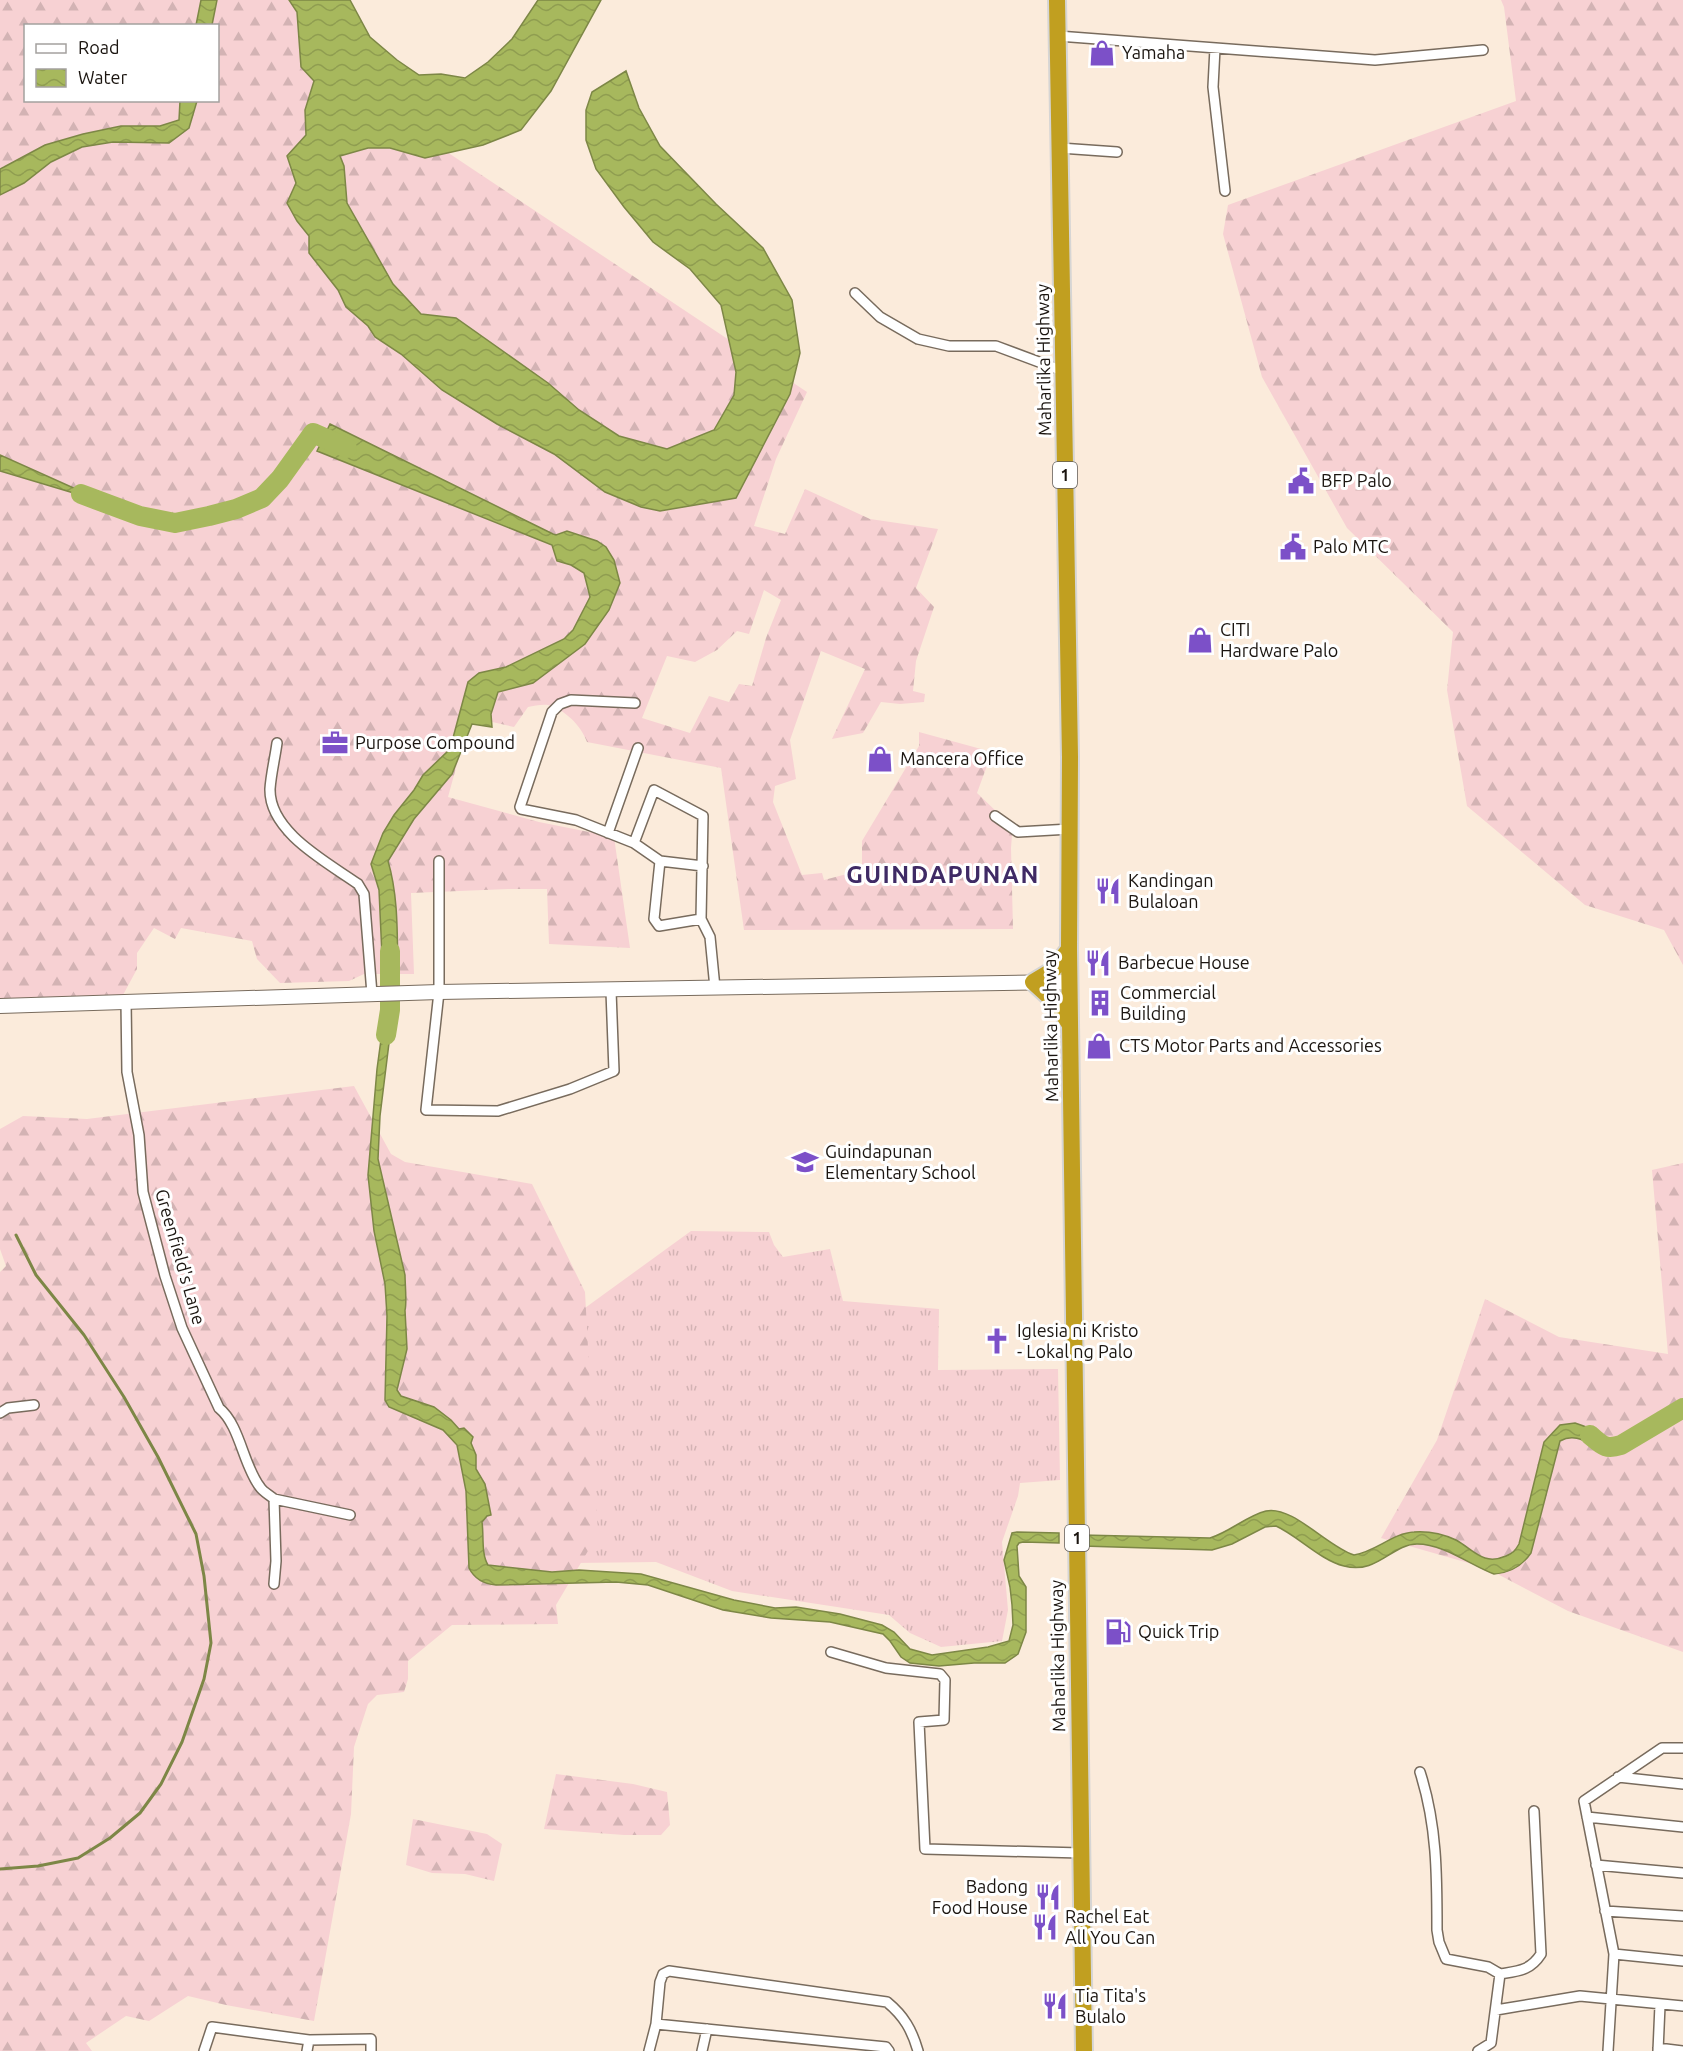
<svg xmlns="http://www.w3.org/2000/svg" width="1683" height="2051" viewBox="0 0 1683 2051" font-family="Ubuntu,sans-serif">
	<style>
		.grass { fill: url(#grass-tufts) }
		.forest { fill: url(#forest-firs); fill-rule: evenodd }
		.water { fill: url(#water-waves); stroke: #7d8746; stroke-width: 1.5 }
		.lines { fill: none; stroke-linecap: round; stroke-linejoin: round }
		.stream { stroke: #7d8746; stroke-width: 3 }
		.river { stroke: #a7b85d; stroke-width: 20 }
		.street-casing { stroke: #786b5d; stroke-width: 12 }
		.secondary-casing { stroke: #786b5d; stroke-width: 16 }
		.highway-casing { stroke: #d6d5d4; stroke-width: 20 }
		.street { stroke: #fff; stroke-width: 9 }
		.secondary { stroke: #fff; stroke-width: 14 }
		.highway { stroke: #c19f20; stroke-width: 16 }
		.labels { text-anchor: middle; stroke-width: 6; stroke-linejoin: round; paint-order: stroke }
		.shield { fill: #fff; stroke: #5f5b58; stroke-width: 1.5 }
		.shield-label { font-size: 16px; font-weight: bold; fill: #1b1510 }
		.poi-label { font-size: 18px; fill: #1b1510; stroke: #fff; text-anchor: start }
		.street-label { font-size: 18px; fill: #1b1510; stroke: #fff }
		.district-label { font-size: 24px; font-weight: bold; letter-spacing: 1.5px; fill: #3f2a65; stroke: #fff }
	</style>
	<defs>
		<pattern id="grass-tufts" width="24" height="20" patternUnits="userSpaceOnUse" patternTransform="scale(1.5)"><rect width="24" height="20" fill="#f7d1d3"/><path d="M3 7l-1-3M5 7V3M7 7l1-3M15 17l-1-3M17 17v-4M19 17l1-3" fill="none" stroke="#d3b3b4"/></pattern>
		<pattern id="forest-firs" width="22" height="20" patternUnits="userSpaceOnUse" patternTransform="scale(1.5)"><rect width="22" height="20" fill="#f7d1d3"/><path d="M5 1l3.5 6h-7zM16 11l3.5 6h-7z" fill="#d3b3b4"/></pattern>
		<pattern id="water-waves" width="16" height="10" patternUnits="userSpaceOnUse" patternTransform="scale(1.5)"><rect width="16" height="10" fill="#a7b85d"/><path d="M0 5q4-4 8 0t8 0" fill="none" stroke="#8f9d50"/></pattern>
	</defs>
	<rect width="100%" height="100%" fill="#fbebdb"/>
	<path class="grass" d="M 691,1231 L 769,1232 L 774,1245 L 783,1257 L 830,1249 L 843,1301 L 939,1309 L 938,1370 L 1058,1369 L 1060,1480 L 1020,1483 L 1018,1496 L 1002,1542 L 1008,1610 L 1002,1641 L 941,1647 L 910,1633 L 889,1615 L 732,1591 L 656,1562 L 574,1563 L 556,1329 Z"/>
	<path class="forest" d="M 0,0 L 201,0 L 196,25 L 26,26 L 26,100 L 180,101 L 179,120 L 160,126 L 121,126 L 45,145 L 0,169 Z
		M 217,0 L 289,0 L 297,12 L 301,67 L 314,81 L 340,156 L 368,148 L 390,148 L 425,158 L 447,152 L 807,392 L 776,459 L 754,526 L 785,534 L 805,489 L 870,519 L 938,529 L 916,588 L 934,607 L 916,661 L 913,691 L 925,694 L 924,702 L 900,704 L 881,702 L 863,733 L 832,739 L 865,669 L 821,651 L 790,740 L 796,779 L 775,786 L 773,802 L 802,875 L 822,873 L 824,880 L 862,870 L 862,841 L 919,746 L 919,732 L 992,752 L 977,793 L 998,813 L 1013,822 L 1011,848 L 1013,929 L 744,930 L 721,768 L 587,742 C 581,725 565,710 548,705 C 542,704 534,706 528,707 L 514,727 L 470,717 L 448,797 L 539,822 L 614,837 L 630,948 L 549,944 L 547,889 L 508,889 L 411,893 L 414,974 L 364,974 L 349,981 L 280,983 L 257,959 L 252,941 L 181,928 L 175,939 L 154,928 L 137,953 L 137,969 L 123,995 L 0,1001 L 0,471 L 101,501 L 0,455 L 0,195 L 24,183 L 51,162 L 82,147 L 113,142 L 138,141 L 189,128 L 197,101 L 218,100 L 218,26 L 212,25 ZM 764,590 L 781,600 L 766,638 L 752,686 L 739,684 L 729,702 L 709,696 L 690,733 L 642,718 L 667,656 L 695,662 L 717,650 L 737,631 L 749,634 Z
		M 1501,0 L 1683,0 L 1683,965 L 1664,930 L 1585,905 L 1467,806 L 1447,690 L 1453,632 L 1347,528 L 1262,377 L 1223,234 L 1228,205 L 1516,101 L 1504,7 Z
		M 354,1086 L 391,1154 L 405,1162 L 532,1184 L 585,1292 L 598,1534 L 556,1605 L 558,1624 L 452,1625 L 408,1661 L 408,1679 L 404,1692 L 377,1695 L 368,1704 L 354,1747 L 351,1814 L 314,2021 L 226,2005 L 188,1996 L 149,2021 L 126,2016 L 86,2043 L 92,2051 L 0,2051 L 0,1272 L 6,1266 L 0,1249 L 0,1129 L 23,1116 L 87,1119 Z
		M 1683,1163 L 1683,1652 L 1568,1611 L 1486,1568 L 1381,1538 L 1437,1440 L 1485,1299 L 1559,1337 L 1668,1354 L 1652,1170 Z
		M 556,1774 L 633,1784 L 667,1792 L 670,1825 L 661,1835 L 624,1835 L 544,1829 Z
		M 413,1819 L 487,1834 L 502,1844 L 494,1881 L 465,1874 L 432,1873 L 406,1865 Z"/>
	<path class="water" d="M 201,0 L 217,0 L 212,25 L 196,25 Z
		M 289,0 L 350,0 L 370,37 L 397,60 L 419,75 L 441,74 L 465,78 L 488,62 L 512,39 L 538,0 L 601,0 L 551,91 L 521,130 L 483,145 L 425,158 L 390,148 L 368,148 L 340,156 L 344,166 L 347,203 L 393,284 L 421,314 L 456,318 L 548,383 L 579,410 L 619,436 L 667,449 L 714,430 L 734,395 L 736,372 L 721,305 L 690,269 L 653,242 L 624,207 L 596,169 L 586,140 L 586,110 L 592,92 L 626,71 L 639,108 L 660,146 L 716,204 L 763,248 L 792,300 L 800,353 L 790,394 L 736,498 L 660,511 L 641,507 L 605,492 L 554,454 L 497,424 L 442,390 L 401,354 L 375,337 L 368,326 L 346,307 L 338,290 L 309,253 L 309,236 L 297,221 L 287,203 L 296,183 L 287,156 L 306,135 L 305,110 L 314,81 L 301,67 L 297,12 Z
		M 180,101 L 197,101 L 189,128 L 169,143 L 113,142 L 82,147 L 51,162 L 24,183 L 0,195 L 0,169 L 4,167 L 45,145 L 83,134 L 121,126 L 160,126 L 179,120 Z
		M 330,424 L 553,534 L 556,535 L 567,531 L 597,541 L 606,547 L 614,560 L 620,583 L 609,610 L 585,644 L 533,683 L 498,692 L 491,714 L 492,727 L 472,724 L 452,774 L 414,819 L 388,861 C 399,898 397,939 398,978 L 383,978 L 379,890 L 371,864 L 383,833 L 394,815 L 414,790 L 423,775 L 450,749 L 468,682 L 479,673 L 506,667 L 564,639 L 573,630 L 590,597 L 584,573 L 571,565 L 557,561 L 552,545 L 317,451 Z
		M 0,455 L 107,503 L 0,471 Z
		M 385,1010 L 396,1010 L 390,1035 L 380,1116 L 378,1159 L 405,1275 C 405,1283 407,1304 405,1310 L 407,1349 L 397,1390 L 401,1396 L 434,1407 L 451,1420 L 459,1429 L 464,1428 L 473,1437 L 471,1443 L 476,1455 L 476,1469 L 485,1484 L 491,1515 L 487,1516 L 482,1522 C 484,1535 481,1554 488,1565 L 552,1572 L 579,1570 L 641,1574 L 734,1600 L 775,1608 L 796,1607 L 840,1614 L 882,1625 L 894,1632 L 910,1649 L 932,1655 L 988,1647 L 1009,1641 L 1013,1625 L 1012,1605 L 1010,1587 L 1004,1560 L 1012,1533 L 1017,1532 L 1059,1533 L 1059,1543 L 1023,1542 L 1019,1543 L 1017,1546 L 1019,1576 L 1026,1587 L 1026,1632 L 1018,1654 L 1005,1663 L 974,1663 L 939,1666 L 910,1663 L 901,1657 L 890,1641 L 883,1634 L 830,1622 L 771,1618 L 723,1610 L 648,1585 L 616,1582 L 496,1585 C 483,1584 474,1578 469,1568 L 466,1491 L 457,1445 L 443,1430 L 389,1407 L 385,1400 L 387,1316 L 385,1284 L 374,1231 L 368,1175 L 377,1069 Z
		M 1575,1423 C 1590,1428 1605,1433 1611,1449 L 1608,1451 C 1591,1447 1578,1431 1560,1441 L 1531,1553 C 1522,1566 1511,1573 1494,1574 C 1470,1565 1444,1544 1417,1544 C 1392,1544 1377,1575 1344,1566 C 1320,1560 1298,1536 1276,1526 L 1265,1527 L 1232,1544 L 1212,1550 L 1083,1546 L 1083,1535 L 1210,1538 C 1230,1532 1246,1516 1266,1511 C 1292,1505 1328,1547 1354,1555 C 1375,1552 1393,1533 1414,1532 C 1428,1531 1443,1534 1456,1540 C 1474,1550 1483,1566 1506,1556 C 1513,1553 1515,1551 1519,1544 L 1544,1442 L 1560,1425 Z"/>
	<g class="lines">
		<path class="stream" d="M 0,1869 L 38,1866 L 78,1858 L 110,1838 L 140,1813 L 161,1784 L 182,1742 L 204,1679 L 211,1643 L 204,1576 L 196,1534 L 158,1457 L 124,1397 L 84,1335 L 36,1275 L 16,1235"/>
		<path class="river" d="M 81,494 L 140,516 L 175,523 L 209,516 L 236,509 L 262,498 L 280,479 L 313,433 L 347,448
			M 386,1035 L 390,1010 L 390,951
			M 1590,1435 C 1602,1445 1605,1450 1621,1445 L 1683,1408"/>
		<g class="street-casing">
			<path id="street" d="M 1058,36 L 1375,60 L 1483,50
				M 1215,48 L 1213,87 L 1225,191
				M 1060,148 L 1117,152
				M 855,293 L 880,317 L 918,339 L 949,346 L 996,346 L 1063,371
				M 277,743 C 275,758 271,774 270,789 C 269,832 327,862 358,884 L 364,894 L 372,994
				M 995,816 L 1018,832 L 1070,829
				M 608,833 L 638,748
				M 634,843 L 576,820 L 521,809 L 520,807 L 552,712 L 560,704 L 571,700 L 635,703
				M 439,861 L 439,992 L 426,1110 L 498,1111 L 570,1089 L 614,1071 L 611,991
				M 660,861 L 654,919 L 659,926 L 701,919
				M 703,866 L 660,861 L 634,843 L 654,790 L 703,816 L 701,919 L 710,937 L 715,988
				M 126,1001 L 127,1072 L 139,1135 L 143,1192 L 165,1276 L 182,1328 L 219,1408 C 240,1425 243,1465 260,1487 C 263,1492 270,1495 274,1499 L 276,1561 L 274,1584
				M 0,1413 L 8,1408 L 34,1405
				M 274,1499 L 350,1515
				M 831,1652 L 886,1668 L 940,1674 L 945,1680 L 944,1720 L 919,1722 L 925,1849 L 1081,1853
				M 1420,1772 C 1437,1825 1437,1875 1437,1930 L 1439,1942 L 1446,1959 L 1488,1967 L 1500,1974 C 1518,1971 1530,1971 1541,1954 L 1534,1811
				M 1618,1777 L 1683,1784
				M 1587,1817 L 1683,1827
				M 1596,1865 L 1683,1873
				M 1605,1911 L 1683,1916
				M 1614,1954 L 1683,1961
				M 1496,2010 L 1580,1996 L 1683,2006
				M 656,2024 L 660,1982 L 663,1974 L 669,1971 L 887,2002 C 904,2016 912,2030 918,2051
				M 1658,2048 L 1683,2051
				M 204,2051 L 212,2027 L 309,2040
				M 307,2051 L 309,2040 L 371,2039 L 371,2051
				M 649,2051 L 656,2024 L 886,2047 L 889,2051
				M 702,2051 L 707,2029
				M 1478,2051 L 1491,2043 L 1500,1974
				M 1608,2051 L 1614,1954 L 1584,1801 L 1662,1748 L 1683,1748
				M 1658,2051 L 1660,2005"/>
		</g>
		<g class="secondary-casing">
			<path id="secondary" d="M 0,1006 L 439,992 L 1070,982"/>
		</g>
		<g class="highway-casing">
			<path id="highway" d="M 1057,0 L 1070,757 L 1069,949 L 1084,2051
				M 1069,949 L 1053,970 L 1033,982 L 1056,1003 L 1070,1025"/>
		</g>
		<use href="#street" class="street"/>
		<use href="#secondary" class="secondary"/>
		<use href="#highway" class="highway"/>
	</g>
	<defs>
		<g id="shop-bare" transform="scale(2.07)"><path d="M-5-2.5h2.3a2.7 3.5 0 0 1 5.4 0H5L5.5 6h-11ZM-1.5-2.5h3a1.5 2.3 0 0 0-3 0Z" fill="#7c50c8" stroke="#fff" stroke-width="2.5" paint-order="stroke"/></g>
		<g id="civic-bare" transform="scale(2.07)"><path d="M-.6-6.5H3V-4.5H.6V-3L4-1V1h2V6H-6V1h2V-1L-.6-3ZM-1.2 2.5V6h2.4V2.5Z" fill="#7c50c8" stroke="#fff" stroke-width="2.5" paint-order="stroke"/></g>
		<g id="office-bare" transform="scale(2.07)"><path d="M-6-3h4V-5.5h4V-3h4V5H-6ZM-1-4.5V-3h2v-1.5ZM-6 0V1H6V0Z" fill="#7c50c8" stroke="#fff" stroke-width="2.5" paint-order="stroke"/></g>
		<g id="restaurant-bare" transform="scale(2.07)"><path d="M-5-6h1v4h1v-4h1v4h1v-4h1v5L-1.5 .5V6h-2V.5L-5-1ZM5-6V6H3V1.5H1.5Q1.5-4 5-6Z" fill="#7c50c8" stroke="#fff" stroke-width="2.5" paint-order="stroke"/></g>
		<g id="building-bare" transform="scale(2.07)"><path d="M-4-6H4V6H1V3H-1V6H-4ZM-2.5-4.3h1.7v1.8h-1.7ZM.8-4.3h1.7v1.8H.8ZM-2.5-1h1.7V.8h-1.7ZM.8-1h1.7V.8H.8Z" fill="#7c50c8" stroke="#fff" stroke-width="2.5" paint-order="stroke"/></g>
		<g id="school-bare" transform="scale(2.07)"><path d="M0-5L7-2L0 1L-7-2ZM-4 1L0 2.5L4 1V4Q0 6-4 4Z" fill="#7c50c8" stroke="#fff" stroke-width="2.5" paint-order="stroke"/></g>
		<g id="church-bare" transform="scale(2.07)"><path d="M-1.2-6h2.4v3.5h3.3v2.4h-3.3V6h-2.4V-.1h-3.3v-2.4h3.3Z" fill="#7c50c8" stroke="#fff" stroke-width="2.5" paint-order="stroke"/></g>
		<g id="fuel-bare" transform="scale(2.07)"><path d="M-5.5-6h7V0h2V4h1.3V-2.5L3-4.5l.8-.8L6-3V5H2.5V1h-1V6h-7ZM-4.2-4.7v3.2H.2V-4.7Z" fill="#7c50c8" stroke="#fff" stroke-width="2.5" paint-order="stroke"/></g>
	</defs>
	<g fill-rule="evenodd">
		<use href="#shop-bare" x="1102" y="53"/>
		<use href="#civic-bare" x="1301" y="481"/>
		<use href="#civic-bare" x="1293" y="547"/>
		<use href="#shop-bare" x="1200" y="640"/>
		<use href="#office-bare" x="335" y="743"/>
		<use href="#shop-bare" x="880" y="759"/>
		<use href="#restaurant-bare" x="1108" y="891"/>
		<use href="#restaurant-bare" x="1098" y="963"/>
		<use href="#building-bare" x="1100" y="1003"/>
		<use href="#shop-bare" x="1099" y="1046"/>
		<use href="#school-bare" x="805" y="1162"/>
		<use href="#church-bare" x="997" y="1341"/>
		<use href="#fuel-bare" x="1118" y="1632"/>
		<use href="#restaurant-bare" x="1048" y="1897"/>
		<use href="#restaurant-bare" x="1045" y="1927"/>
		<use href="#restaurant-bare" x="1055" y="2006"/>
	</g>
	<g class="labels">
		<g class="shield">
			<rect x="1053" y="462" width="24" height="26" rx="4.5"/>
			<rect x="1065" y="1525" width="24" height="26" rx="4.5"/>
		</g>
		<g class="shield-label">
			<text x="1065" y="481">1</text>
			<text x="1077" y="1544">1</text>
		</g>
		<g class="poi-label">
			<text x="1122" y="59">Yamaha</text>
			<text x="1321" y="487">BFP Palo</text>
			<text x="1313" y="553">Palo MTC</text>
			<text x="1220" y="636">CITI<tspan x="1220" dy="21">Hardware Palo</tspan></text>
			<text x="355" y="749">Purpose Compound</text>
			<text x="900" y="765">Mancera Office</text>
			<text x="1128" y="887">Kandingan<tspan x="1128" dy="21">Bulaloan</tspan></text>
			<text x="1118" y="969">Barbecue House</text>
			<text x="1120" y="999">Commercial<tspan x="1120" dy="21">Building</tspan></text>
			<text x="1119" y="1052">CTS Motor Parts and Accessories</text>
			<text x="825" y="1158">Guindapunan<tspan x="825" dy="21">Elementary School</tspan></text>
			<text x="1017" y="1337">Iglesia ni Kristo<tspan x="1017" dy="21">- Lokal ng Palo</tspan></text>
			<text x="1138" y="1638">Quick Trip</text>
			<text x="1028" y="1893" text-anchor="end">Badong<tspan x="1028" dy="21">Food House</tspan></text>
			<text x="1065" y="1923">Rachel Eat<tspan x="1065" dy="21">All You Can</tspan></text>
			<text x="1075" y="2002">Tia Tita's<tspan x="1075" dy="21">Bulalo</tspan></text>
		</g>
		<g class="street-label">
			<text transform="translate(1044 360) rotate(-91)" y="6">Maharlika Highway</text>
			<text transform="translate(1051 1026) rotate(-91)" y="6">Maharlika Highway</text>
			<text transform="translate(180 1257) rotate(74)" y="6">Greenfield's Lane</text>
			<text transform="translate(1058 1656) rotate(-91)" y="6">Maharlika Highway</text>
		</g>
		<g class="district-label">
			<text x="943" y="883">GUINDAPUNAN</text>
		</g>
	</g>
	<rect x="24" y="24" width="195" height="78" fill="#ffffff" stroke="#a4a19f" stroke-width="1.5"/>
	<rect x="36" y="44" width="30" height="9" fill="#ffffff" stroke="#a4a19f" stroke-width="1.5"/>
	<text x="78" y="54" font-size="18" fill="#1b1510">Road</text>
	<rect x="36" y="69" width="30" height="18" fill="url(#water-waves)" stroke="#a4a19f" stroke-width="1.5"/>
	<text x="78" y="84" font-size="18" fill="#1b1510">Water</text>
</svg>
